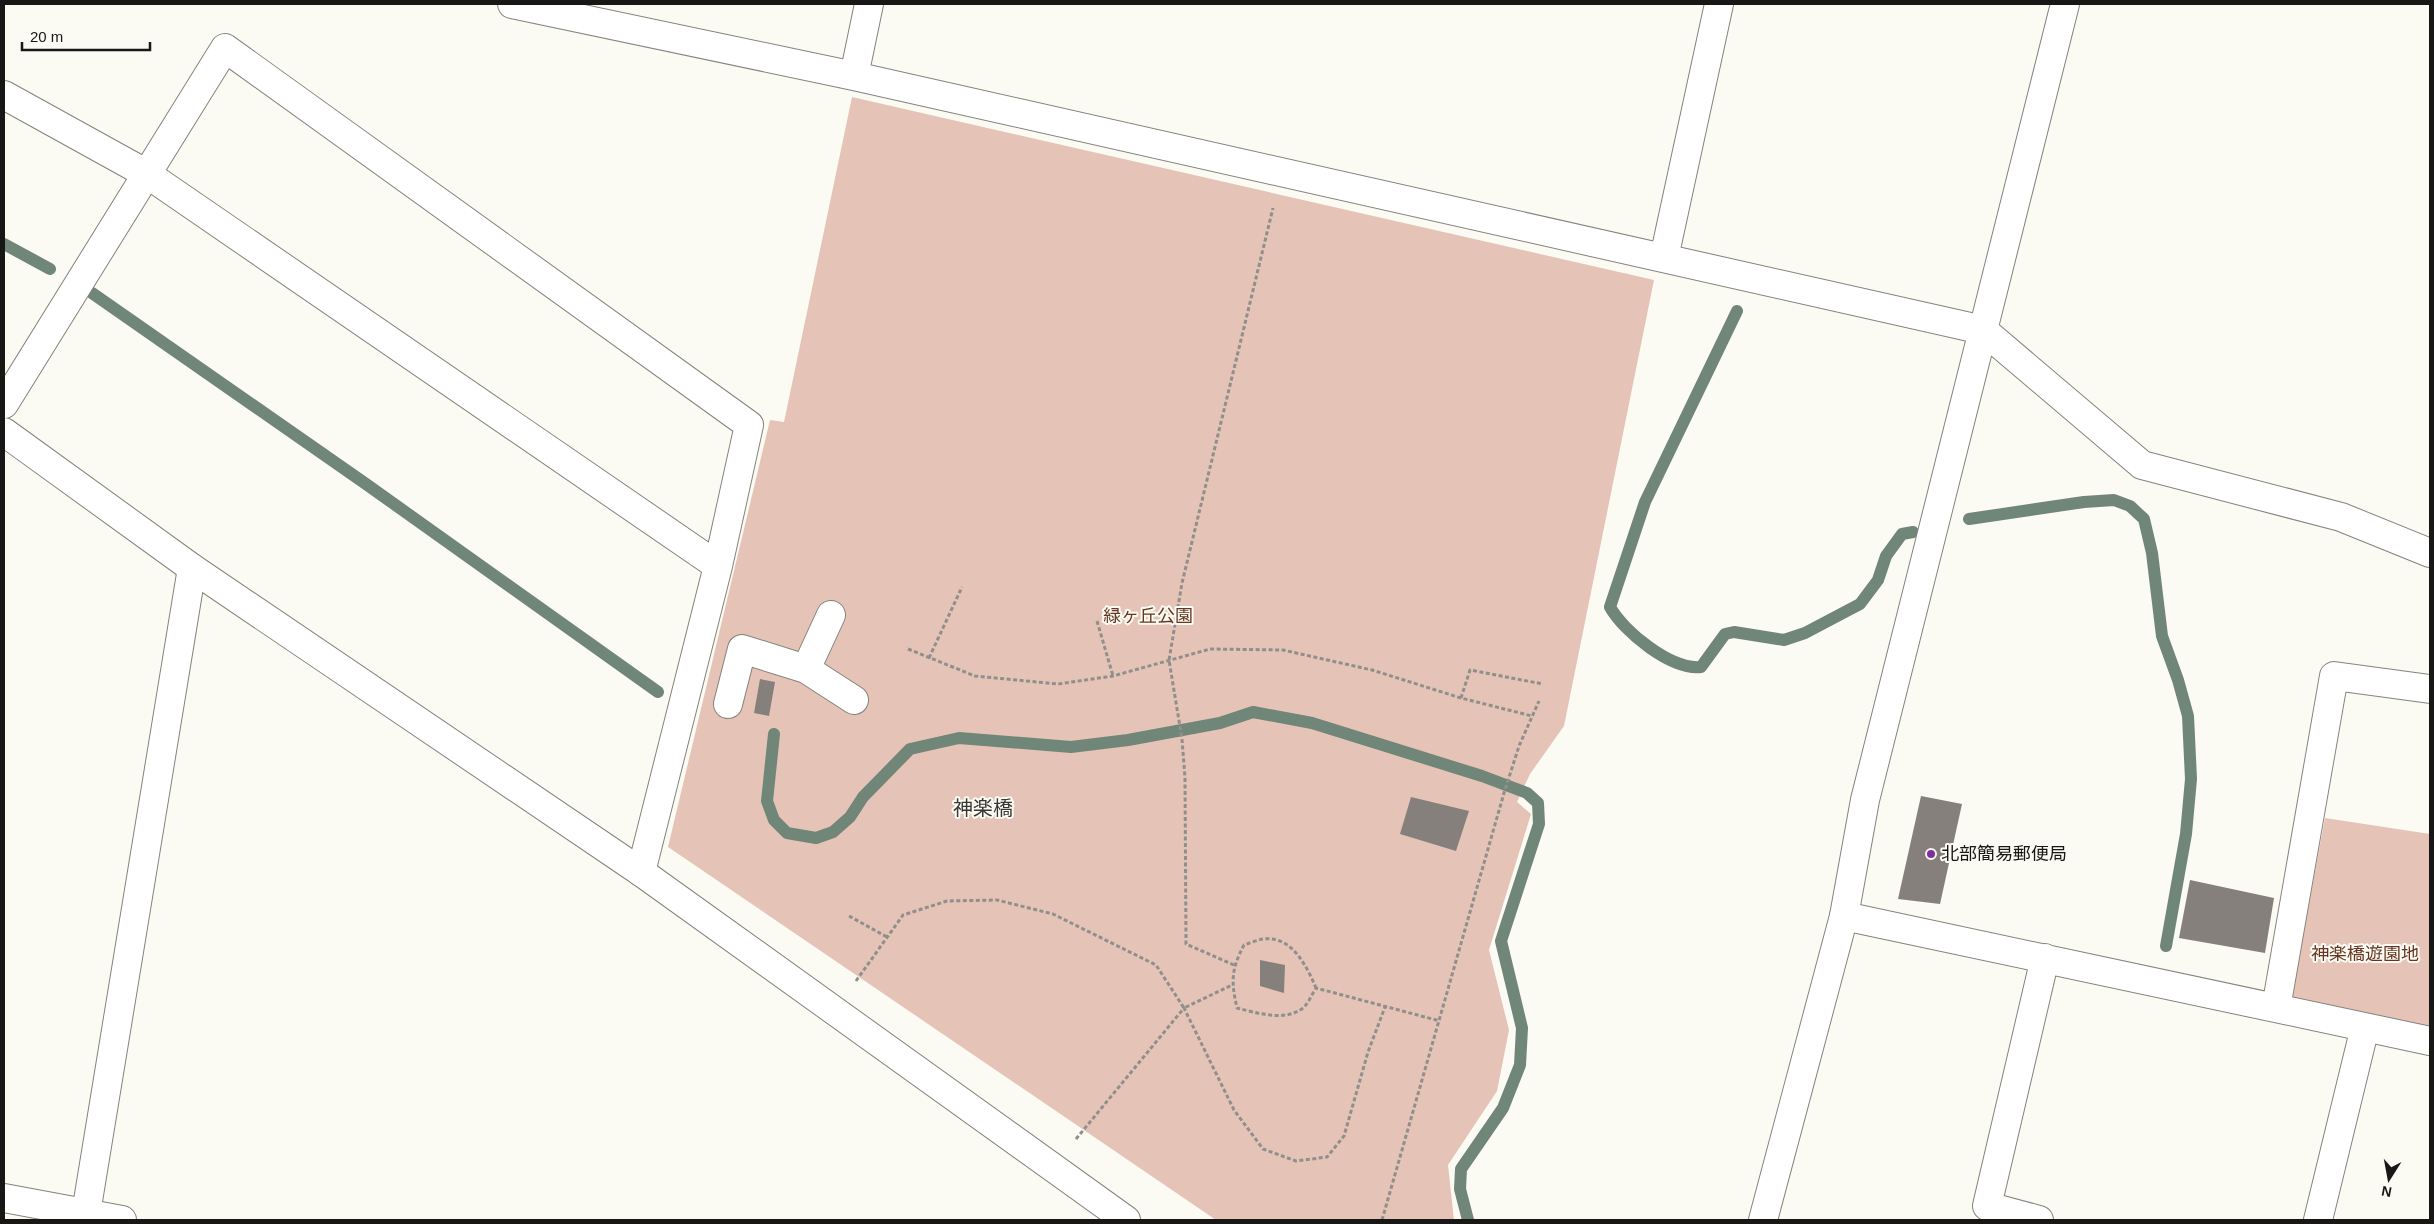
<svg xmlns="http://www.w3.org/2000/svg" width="2434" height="1224" viewBox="0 0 2434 1224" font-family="Arial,'Noto Sans JP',sans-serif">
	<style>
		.green { fill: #e5c4b7 }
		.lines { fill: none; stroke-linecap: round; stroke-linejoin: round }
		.stream { stroke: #708678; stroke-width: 12 }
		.building { fill: #85807b }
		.street-casing { stroke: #84837d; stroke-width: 30 }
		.secondary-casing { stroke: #84837d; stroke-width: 30 }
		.path { stroke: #908f8b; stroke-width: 3; stroke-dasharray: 4 2.5; stroke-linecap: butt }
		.street { stroke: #fff; stroke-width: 28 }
		.secondary { stroke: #fff; stroke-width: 28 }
		.poi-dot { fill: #812f9e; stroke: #fbfaf3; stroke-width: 2 }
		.labels { text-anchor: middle; stroke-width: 4; stroke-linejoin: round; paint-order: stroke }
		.park-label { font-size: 18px; fill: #663622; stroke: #fbfaf3 }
		.poi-label { font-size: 18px; fill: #181715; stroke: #fbfaf3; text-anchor: start }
		.quarter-label { font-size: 20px; fill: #383732; stroke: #fbfaf3 }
	</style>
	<rect width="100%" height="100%" fill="#fbfaf3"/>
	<path class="green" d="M 852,97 L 1654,280 L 1564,726 L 1530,774 L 1517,802 L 1531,814 L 1489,950 L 1509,1030 L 1497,1091 L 1448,1165 L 1454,1220 L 1216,1220 L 668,847 L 770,420 L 784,422 Z
		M 2325,818 L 2430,834 L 2430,1033 L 2290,1005 Z"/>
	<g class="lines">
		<path class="stream" d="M 4,244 L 50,269
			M 92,293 L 366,484 L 658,692
			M 1737,311 L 1645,502 L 1610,607 C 1624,632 1671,670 1701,667 L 1725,634 L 1734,632 L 1784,640 L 1805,633 L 1860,604 L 1878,580 L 1886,556 L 1902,534 L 1913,532
			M 1969,519 L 2084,502 L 2114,500 L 2130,506 L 2144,519 L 2152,553 L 2162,636 L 2178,680 L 2188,716 L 2191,779 L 2186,834 L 2166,946
			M 774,734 L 767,801 L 774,820 L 787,833 L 816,838 L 833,832 L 850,817 L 863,797 L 910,749 L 959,738 L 1071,747 L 1128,740 L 1220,723 L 1253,712 L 1312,723 L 1482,776 L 1527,793 L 1538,803 L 1539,824 L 1501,941 L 1522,1028 L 1520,1065 L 1503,1108 L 1461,1169 L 1460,1189 L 1468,1220"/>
	</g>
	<path class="building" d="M 760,679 L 775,682 L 769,716 L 754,713 Z
		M 1921,796 L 1962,804 L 1940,904 L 1898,899 Z
		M 1411,797 L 1469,811 L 1456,851 L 1400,834 Z
		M 2190,880 L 2274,898 L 2265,953 L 2179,938 Z
		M 1260,960 L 1285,965 L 1284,993 L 1260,986 Z"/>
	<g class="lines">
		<g class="street-casing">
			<path id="street" d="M 512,4 L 854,76 L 1983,330 L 2142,465 L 2341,517 L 2430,553
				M 854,76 L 869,4
				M 4,95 L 147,174 L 718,566
				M 1664,258 L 1719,4
				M 4,404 L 225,48 L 749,425 L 718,566 L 641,872
				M 806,669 L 831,615
				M 728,704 L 742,649 L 806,669 L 854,700
				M 1844,916 L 2430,1041
				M 2276,1008 L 2334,676 L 2430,689
				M 4,1198 L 122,1220
				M 86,1213 L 192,568
				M 2039,1220 L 1987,1206 L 2045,958
				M 2318,1220 L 2365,1027"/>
		</g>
		<g class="secondary-casing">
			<path id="secondary" d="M 4,432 L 192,568 L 641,872 L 1126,1220
				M 1763,1220 L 1844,916 L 1865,800 L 2065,4"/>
		</g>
		<path class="path" d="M 1097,621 L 1113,676
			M 908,649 L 975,676 L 1058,684 L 1113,676 L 1210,649 L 1283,650 L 1372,670 L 1461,698 L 1532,716
			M 929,658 L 962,587
			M 1461,698 L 1470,670 L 1543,684
			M 849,916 L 887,937
			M 1234,965 L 1186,944 L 1185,778 L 1182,739 L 1169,660 L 1182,583 L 1273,208
			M 856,981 L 903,915 L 947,901 L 997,900 L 1053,914 L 1156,965 L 1184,1008 L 1232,985
			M 1316,988 C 1307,967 1292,935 1263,939 C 1257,940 1250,943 1244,945 C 1231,970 1231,981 1237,1008 C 1257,1013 1285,1022 1303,1008 C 1308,1004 1312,994 1316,988 L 1440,1021
			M 1076,1139 L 1184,1008 L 1234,1110 L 1263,1149 L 1296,1161 L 1327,1157 L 1344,1136 L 1368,1052 L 1385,1007
			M 1382,1220 L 1504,793 L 1519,746 L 1539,701"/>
		<use href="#street" class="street"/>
		<use href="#secondary" class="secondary"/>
	</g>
	<circle class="poi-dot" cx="1931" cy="854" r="5"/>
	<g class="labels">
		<g class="park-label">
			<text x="1148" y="622">緑ヶ丘公園</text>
			<text x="2365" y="960">神楽橋遊園地</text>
		</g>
		<g class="poi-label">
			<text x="1941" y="860">北部簡易郵便局</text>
		</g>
		<g class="quarter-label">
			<text x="983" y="815">神楽橋</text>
		</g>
	</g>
	<rect width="2434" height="1224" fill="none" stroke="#181715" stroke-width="10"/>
	<g transform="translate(2389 1179) rotate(191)" stroke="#fbfaf3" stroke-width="4" paint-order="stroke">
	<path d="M0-4L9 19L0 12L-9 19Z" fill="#181715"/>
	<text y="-8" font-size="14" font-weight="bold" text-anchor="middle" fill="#181715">N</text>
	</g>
	<path d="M22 42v8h128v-8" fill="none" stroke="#181715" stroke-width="2.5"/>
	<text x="30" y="42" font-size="15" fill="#181715" stroke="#fbfaf3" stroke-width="4" paint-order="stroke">20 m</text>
</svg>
